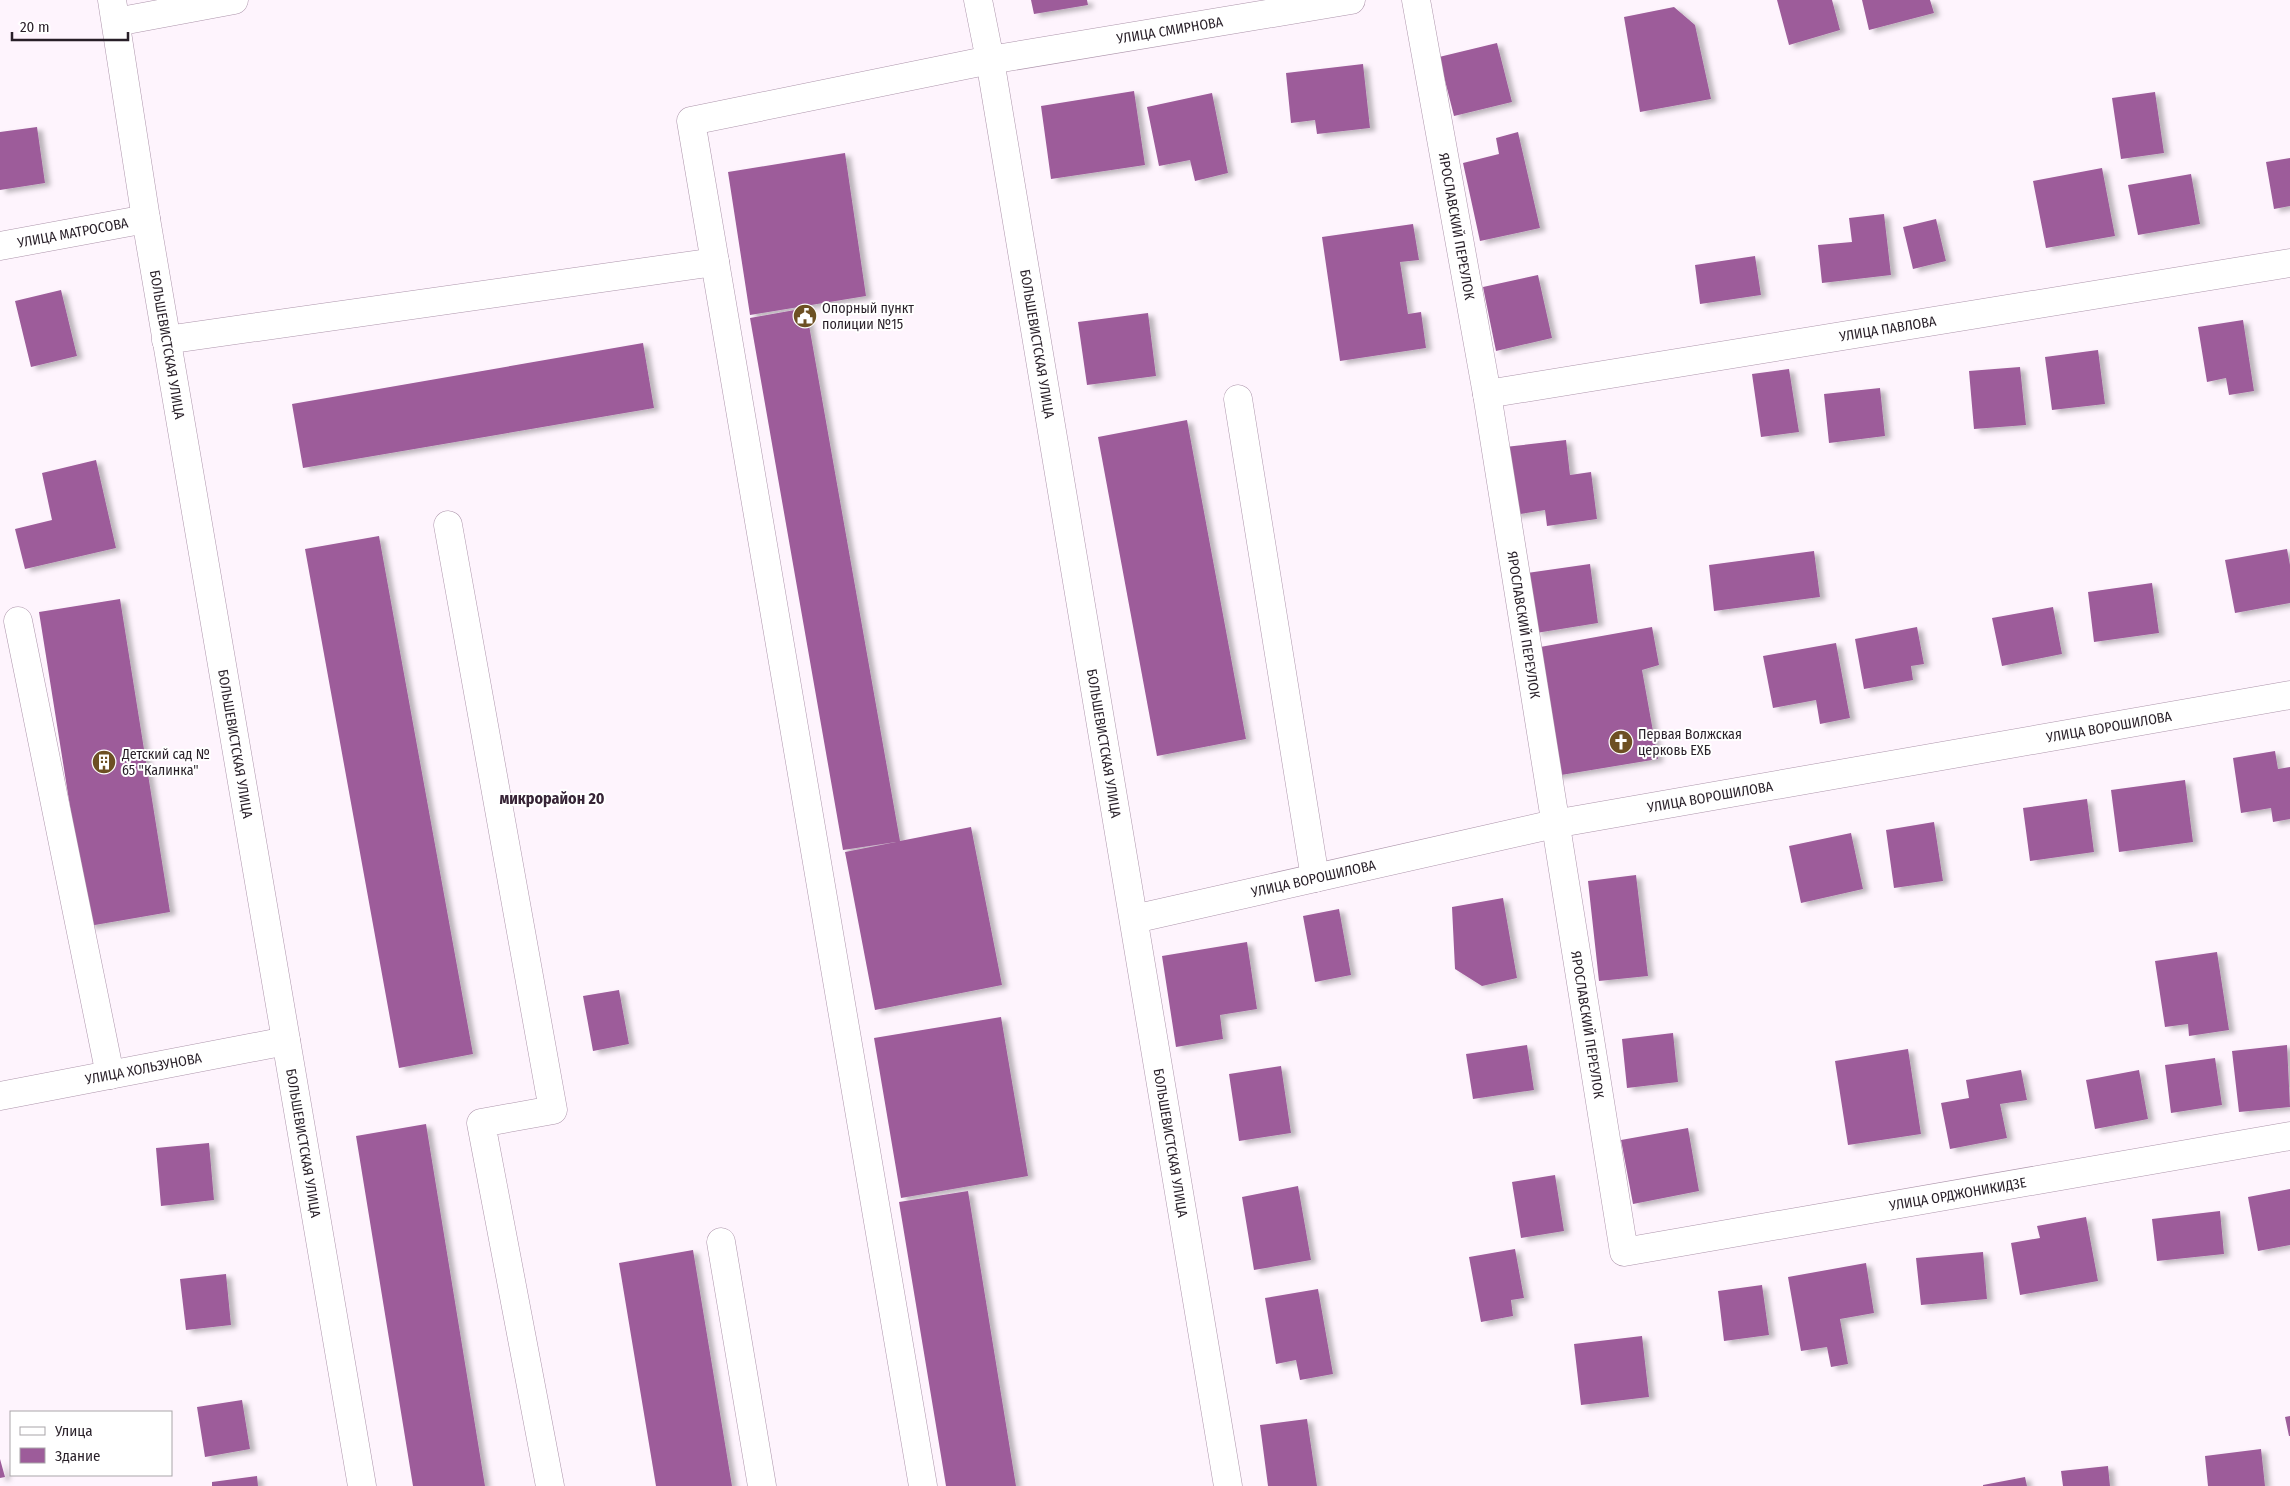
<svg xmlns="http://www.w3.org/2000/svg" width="2290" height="1486" viewBox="0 0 2290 1486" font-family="'Fira Sans Condensed',sans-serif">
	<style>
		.building { fill: #9d5c9a; filter: url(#shadow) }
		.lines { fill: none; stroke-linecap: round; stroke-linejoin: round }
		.minor-casing { stroke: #ad95ab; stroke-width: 29 }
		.minor { stroke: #fff; stroke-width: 28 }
		.labels { text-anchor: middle; stroke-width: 4; stroke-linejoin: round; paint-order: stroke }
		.street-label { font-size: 14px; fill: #281f28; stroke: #fff }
		.poi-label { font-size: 14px; fill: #281f28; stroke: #fff; text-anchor: start }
		.quarter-label { font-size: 16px; font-weight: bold; fill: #372436; stroke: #fff }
	</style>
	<defs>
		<filter id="shadow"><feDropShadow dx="5.5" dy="3" stdDeviation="2.5" flood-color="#0004"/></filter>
	</defs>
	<rect width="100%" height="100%" fill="#fef4fd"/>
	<path class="building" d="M 1031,0 L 1087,0 L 1088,5 L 1034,14 Z
		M 1777,0 L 1832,0 L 1840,30 L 1789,45 Z
		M 1862,0 L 1930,0 L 1934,13 L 1869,30 Z
		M 1674,7 L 1695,25 L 1711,99 L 1640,112 L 1624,17 Z
		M 1497,43 L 1512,102 L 1454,116 L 1439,57 Z
		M 1363,64 L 1370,128 L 1317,134 L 1315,120 L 1291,123 L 1286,73 Z
		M 1134,91 L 1145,165 L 1051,179 L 1041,106 Z
		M 2155,92 L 2164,153 L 2121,159 L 2112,98 Z
		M 1212,93 L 1228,173 L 1195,181 L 1190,160 L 1159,166 L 1147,107 Z
		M 37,127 L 45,183 L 0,190 L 0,132 Z
		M 1518,132 L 1540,228 L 1480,241 L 1463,163 L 1499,154 L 1496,138 Z
		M 845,153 L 866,296 L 750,315 L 728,172 Z
		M 2290,158 L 2290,206 L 2274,209 L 2266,162 Z
		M 2102,168 L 2115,236 L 2046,248 L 2033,181 Z
		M 2191,174 L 2200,224 L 2138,235 L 2128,185 Z
		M 1884,214 L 1891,275 L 1822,283 L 1818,245 L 1852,242 L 1849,218 Z
		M 1936,219 L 1946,261 L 1913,269 L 1903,227 Z
		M 1413,224 L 1419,260 L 1400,262 L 1408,314 L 1421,312 L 1426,348 L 1340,361 L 1322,237 Z
		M 1755,256 L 1761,295 L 1700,304 L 1695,265 Z
		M 1538,275 L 1552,338 L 1496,351 L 1483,287 Z
		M 61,290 L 77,356 L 31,367 L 15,301 Z
		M 806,308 L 900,841 L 971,827 L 1002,985 L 875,1010 L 845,852 L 896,842 L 843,850 L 750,318 Z
		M 1148,313 L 1156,376 L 1087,385 L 1078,322 Z
		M 2243,320 L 2254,391 L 2229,395 L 2226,378 L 2207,382 L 2198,327 Z
		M 643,343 L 654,408 L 303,468 L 292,404 Z
		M 2098,350 L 2105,404 L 2052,410 L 2045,357 Z
		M 2020,367 L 2026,425 L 1974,429 L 1969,371 Z
		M 1789,369 L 1799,432 L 1761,437 L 1752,374 Z
		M 1880,388 L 1885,436 L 1829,443 L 1824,394 Z
		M 1187,420 L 1246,739 L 1157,756 L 1098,437 Z
		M 1566,440 L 1570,475 L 1591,472 L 1597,519 L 1547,526 L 1545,510 L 1514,515 L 1505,447 Z
		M 96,460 L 116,548 L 25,569 L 15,529 L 52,520 L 42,473 Z
		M 379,536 L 473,1054 L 399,1068 L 305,549 Z
		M 2287,549 L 2290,565 L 2290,603 L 2235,613 L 2225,560 Z
		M 1814,551 L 1820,597 L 1714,611 L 1709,565 Z
		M 1590,564 L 1598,623 L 1536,633 L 1527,573 Z
		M 2152,583 L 2159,633 L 2094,642 L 2088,592 Z
		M 120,599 L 170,912 L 89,926 L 39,612 Z
		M 2053,607 L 2062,654 L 2002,666 L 1992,618 Z
		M 1652,627 L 1659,665 L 1642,670 L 1658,759 L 1549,777 L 1529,649 Z
		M 1917,627 L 1924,664 L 1911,666 L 1913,680 L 1864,689 L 1855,639 Z
		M 1836,643 L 1850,718 L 1820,724 L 1816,700 L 1773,708 L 1763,656 Z
		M 2275,751 L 2278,769 L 2290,767 L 2290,819 L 2273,822 L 2271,808 L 2241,813 L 2233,758 Z
		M 2185,780 L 2193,842 L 2119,852 L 2111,790 Z
		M 2087,799 L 2094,852 L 2030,861 L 2023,808 Z
		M 1934,822 L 1943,881 L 1894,888 L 1886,830 Z
		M 1851,833 L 1863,889 L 1801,903 L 1789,846 Z
		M 1636,875 L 1648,976 L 1599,981 L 1588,881 Z
		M 1503,898 L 1517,978 L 1482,986 L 1455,969 L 1452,907 Z
		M 1339,909 L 1351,975 L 1315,982 L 1303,916 Z
		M 1247,942 L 1257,1009 L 1220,1015 L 1223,1039 L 1176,1047 L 1162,956 Z
		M 2217,952 L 2229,1030 L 2189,1036 L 2188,1024 L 2165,1027 L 2155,961 Z
		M 619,990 L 629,1044 L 593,1051 L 583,996 Z
		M 1001,1017 L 1028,1176 L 901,1198 L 874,1038 Z
		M 1673,1033 L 1678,1082 L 1627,1088 L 1622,1039 Z
		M 1527,1045 L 1534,1090 L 1473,1099 L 1466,1054 Z
		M 2287,1045 L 2290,1107 L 2239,1112 L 2232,1051 Z
		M 1908,1049 L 1921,1134 L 1848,1145 L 1835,1061 Z
		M 2215,1058 L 2222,1105 L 2171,1113 L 2165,1065 Z
		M 1281,1066 L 1291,1133 L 1239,1141 L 1229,1074 Z
		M 2021,1070 L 2027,1100 L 2000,1104 L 2007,1138 L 1950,1149 L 1941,1103 L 1969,1098 L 1966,1080 Z
		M 2139,1070 L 2148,1119 L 2095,1129 L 2086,1080 Z
		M 426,1124 L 485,1486 L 413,1486 L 356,1136 Z
		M 1688,1128 L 1699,1191 L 1633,1204 L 1621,1140 Z
		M 209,1143 L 214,1200 L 161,1206 L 156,1148 Z
		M 1555,1175 L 1564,1231 L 1521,1238 L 1512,1182 Z
		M 1298,1186 L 1311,1260 L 1254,1270 L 1242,1197 Z
		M 2290,1189 L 2290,1245 L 2258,1251 L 2248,1197 Z
		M 968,1191 L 1016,1486 L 946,1486 L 899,1202 Z
		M 2220,1211 L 2224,1254 L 2157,1261 L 2152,1219 Z
		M 2086,1217 L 2098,1281 L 2020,1295 L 2011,1243 L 2040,1238 L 2037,1226 Z
		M 1515,1249 L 1524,1298 L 1511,1300 L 1513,1316 L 1481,1322 L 1469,1257 Z
		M 693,1250 L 732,1486 L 656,1486 L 619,1263 Z
		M 1983,1252 L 1987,1299 L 1921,1305 L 1916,1258 Z
		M 1866,1263 L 1874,1313 L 1840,1319 L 1848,1364 L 1831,1367 L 1827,1347 L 1801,1351 L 1788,1277 Z
		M 226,1274 L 231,1325 L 186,1330 L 180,1279 Z
		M 1762,1285 L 1769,1335 L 1724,1341 L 1718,1291 Z
		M 1318,1289 L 1333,1374 L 1300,1380 L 1296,1360 L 1276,1364 L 1265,1298 Z
		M 1642,1336 L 1649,1397 L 1581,1405 L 1574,1344 Z
		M 242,1400 L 250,1449 L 205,1457 L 197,1407 Z
		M 2290,1416 L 2290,1436 L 2289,1436 L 2285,1417 Z
		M 1307,1419 L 1317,1486 L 1268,1486 L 1260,1425 Z
		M 2261,1449 L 2265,1486 L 2208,1486 L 2205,1456 Z
		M 0,1459 L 5,1477 L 0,1478 Z
		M 2108,1466 L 2110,1486 L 2063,1486 L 2061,1471 Z
		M 257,1476 L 258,1486 L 212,1486 L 212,1482 Z
		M 2025,1477 L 2027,1486 L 1983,1486 L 1983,1485 Z"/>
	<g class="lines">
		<g class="minor-casing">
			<g id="minor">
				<path id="s1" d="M 112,0 L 146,219 L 362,1486"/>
				<path id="s2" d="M 978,0 L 990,60 L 1228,1486"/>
				<path id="s3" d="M 1416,0 L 1487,394 L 1624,1252 L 2290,1136"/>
				<path d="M 116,22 L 234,0"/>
				<path id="s4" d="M 0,246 L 146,219"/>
				<path d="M 166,340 L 715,262"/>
				<path id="s5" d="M 1487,394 L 2290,263"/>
				<path d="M 1238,399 L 1315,878"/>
				<path d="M 448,525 L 553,1110 L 481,1123 L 550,1486"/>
				<path d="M 18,621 L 110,1075"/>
				<path id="s6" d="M 1134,919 L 1554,824 L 2290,695"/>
				<path id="s7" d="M 0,1096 L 286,1041"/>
				<path d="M 721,1242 L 762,1486"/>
				<path id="s8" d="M 923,1486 L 691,121 L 990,60 L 1351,0"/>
			</g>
		</g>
		<use href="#minor" class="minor"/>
	</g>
	<defs>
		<g id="civic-disc" transform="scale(1.25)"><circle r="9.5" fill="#6d5024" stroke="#fff"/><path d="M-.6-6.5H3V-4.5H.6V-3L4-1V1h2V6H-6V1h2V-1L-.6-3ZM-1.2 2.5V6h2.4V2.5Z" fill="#fff"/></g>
		<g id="church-disc" transform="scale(1.25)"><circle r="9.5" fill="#6d5024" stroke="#fff"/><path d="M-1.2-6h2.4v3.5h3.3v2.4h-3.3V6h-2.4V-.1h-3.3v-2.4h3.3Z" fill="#fff"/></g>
		<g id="building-disc" transform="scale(1.25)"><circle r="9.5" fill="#6d5024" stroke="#fff"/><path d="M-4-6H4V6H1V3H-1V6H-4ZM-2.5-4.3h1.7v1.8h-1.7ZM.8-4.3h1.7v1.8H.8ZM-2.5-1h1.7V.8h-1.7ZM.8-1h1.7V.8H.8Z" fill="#fff"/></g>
	</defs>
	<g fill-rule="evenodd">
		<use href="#civic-disc" x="805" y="316"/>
		<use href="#church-disc" x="1621" y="742"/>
		<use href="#building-disc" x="104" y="762"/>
	</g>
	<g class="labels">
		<g class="street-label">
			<text dy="5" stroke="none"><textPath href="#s8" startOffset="1872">УЛИЦА СМИРНОВА</textPath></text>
			<text dy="5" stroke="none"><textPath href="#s3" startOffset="230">ЯРОСЛАВСКИЙ ПЕРЕУЛОК</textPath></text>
			<text dy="5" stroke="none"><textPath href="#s4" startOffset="74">УЛИЦА МАТРОСОВА</textPath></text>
			<text dy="5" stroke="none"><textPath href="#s5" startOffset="406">УЛИЦА ПАВЛОВА</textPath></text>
			<text dy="5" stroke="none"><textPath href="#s2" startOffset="349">БОЛЬШЕВИСТСКАЯ УЛИЦА</textPath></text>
			<text dy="5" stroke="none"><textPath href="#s1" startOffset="349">БОЛЬШЕВИСТСКАЯ УЛИЦА</textPath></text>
			<text dy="5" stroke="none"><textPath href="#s3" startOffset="634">ЯРОСЛАВСКИЙ ПЕРЕУЛОК</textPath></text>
			<text dy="5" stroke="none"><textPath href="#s6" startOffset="994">УЛИЦА ВОРОШИЛОВА</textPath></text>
			<text dy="5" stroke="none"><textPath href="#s1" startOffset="754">БОЛЬШЕВИСТСКАЯ УЛИЦА</textPath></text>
			<text dy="5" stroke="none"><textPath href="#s2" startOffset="754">БОЛЬШЕВИСТСКАЯ УЛИЦА</textPath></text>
			<text dy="5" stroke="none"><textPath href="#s6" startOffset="589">УЛИЦА ВОРОШИЛОВА</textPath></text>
			<text dy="5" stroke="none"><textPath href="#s6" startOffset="184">УЛИЦА ВОРОШИЛОВА</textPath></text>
			<text dy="5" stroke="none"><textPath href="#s3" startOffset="1039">ЯРОСЛАВСКИЙ ПЕРЕУЛОК</textPath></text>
			<text dy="5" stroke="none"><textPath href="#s7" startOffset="146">УЛИЦА ХОЛЬЗУНОВА</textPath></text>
			<text dy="5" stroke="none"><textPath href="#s2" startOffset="1159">БОЛЬШЕВИСТСКАЯ УЛИЦА</textPath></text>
			<text dy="5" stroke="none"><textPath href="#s1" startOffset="1159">БОЛЬШЕВИСТСКАЯ УЛИЦА</textPath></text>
			<text dy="5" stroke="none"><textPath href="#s3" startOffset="1608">УЛИЦА ОРДЖОНИКИДЗЕ</textPath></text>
		</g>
		<g class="poi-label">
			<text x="822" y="313">Опорный пункт<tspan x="822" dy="16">полиции №15</tspan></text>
			<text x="1638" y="739">Первая Волжская<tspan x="1638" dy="16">церковь ЕХБ</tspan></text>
			<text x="122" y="759">Детский сад №<tspan x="122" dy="16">65 "Калинка"</tspan></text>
		</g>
		<g class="quarter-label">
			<text x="552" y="804">микрорайон 20</text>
		</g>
	</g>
	<rect x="10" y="1411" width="162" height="65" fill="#ffffff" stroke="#a9a5a9"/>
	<rect x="20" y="1427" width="25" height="8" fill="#ffffff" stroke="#a9a5a9"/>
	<text x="55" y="1436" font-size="15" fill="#281f28">Улица</text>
	<rect x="20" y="1448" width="25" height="15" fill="#9d5c9a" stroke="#a9a5a9"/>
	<text x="55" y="1461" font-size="15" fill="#281f28">Здание</text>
	<path d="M12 32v8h116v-8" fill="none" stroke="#281f28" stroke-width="2.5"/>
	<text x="20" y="32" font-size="15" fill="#281f28" stroke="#ffffff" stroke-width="4" paint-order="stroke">20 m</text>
</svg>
